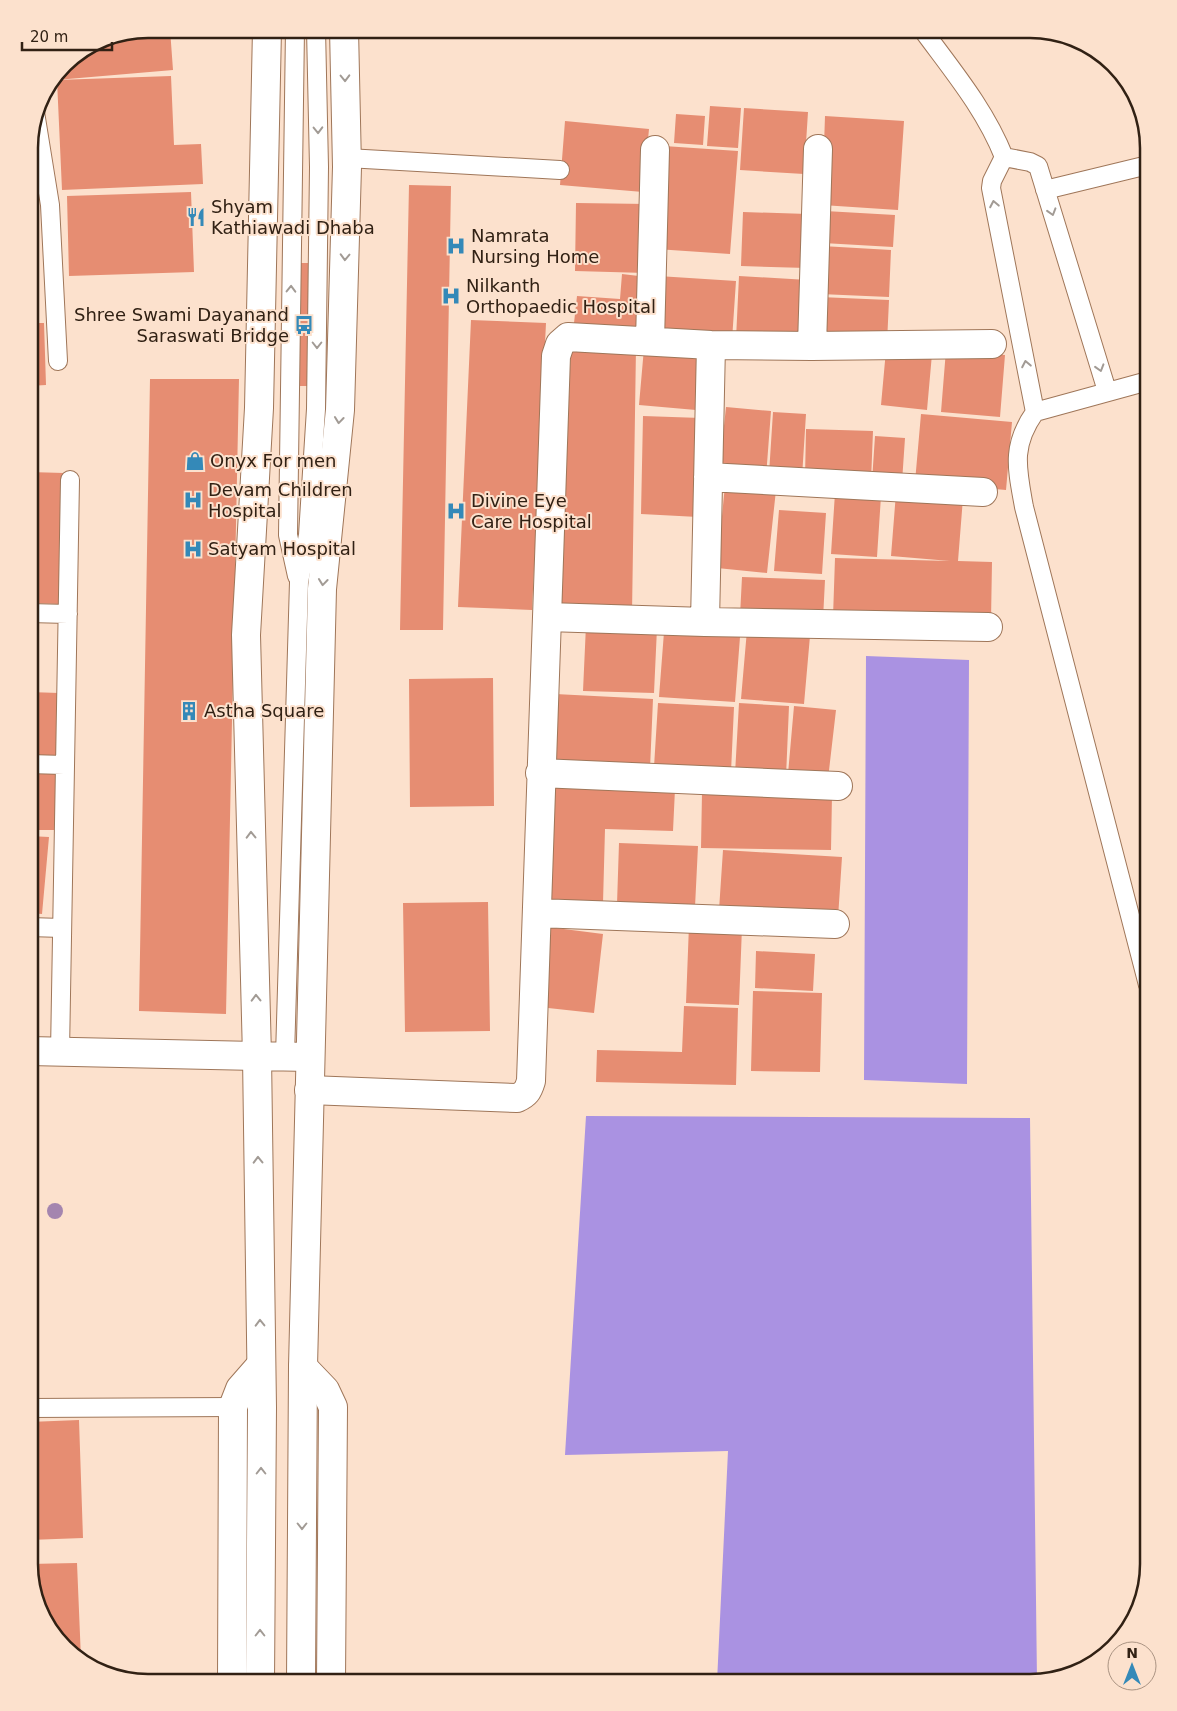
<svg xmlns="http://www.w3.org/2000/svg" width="1177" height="1711" viewBox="0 0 1177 1711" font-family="'DejaVu Sans',sans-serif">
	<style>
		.forest { fill: #aa92e2 }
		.building { fill: #e68d72 }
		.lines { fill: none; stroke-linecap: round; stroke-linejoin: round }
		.service-casing { stroke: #9f7659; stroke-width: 20 }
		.minor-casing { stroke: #9f7659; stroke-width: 30 }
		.tertiary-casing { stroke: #9f7659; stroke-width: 30 }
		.secondary-casing { stroke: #9f7659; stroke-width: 30 }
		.service { stroke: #fff; stroke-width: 18 }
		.minor { stroke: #fff; stroke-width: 28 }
		.tertiary { stroke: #fff; stroke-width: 28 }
		.secondary { stroke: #fff; stroke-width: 28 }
		.tree { fill: #a485af }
		.oneway { stroke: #a29b95 }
		.labels { text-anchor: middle; stroke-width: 4; stroke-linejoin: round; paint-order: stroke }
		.poi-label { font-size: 18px; fill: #312114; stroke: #fce1cd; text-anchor: start }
		.rim { fill: none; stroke: #312114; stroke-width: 2.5 }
	</style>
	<rect width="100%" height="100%" fill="#fce1cd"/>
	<path class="forest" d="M 866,656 L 969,660 L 967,1084 L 864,1080 Z
		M 586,1116 L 1030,1118 L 1037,1680 L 1030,1682 L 717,1682 L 728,1451 L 565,1455 Z"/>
	<path class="building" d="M 148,29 L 170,29 L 173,70 L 56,80 L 56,75 L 64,63 L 102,38 Z
		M 171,76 L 174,145 L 201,144 L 203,184 L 62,190 L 57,80 Z
		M 710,106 L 741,108 L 738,148 L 707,146 Z
		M 744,108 L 808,112 L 804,174 L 740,170 Z
		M 676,114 L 705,116 L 703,145 L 674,143 Z
		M 825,116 L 904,121 L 898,210 L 822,205 Z
		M 565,121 L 649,129 L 643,192 L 560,185 Z
		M 664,146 L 738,151 L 730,254 L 656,249 Z
		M 409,185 L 451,186 L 443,630 L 400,630 Z
		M 191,192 L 194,272 L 69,276 L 67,196 Z
		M 576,203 L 648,204 L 646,273 L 575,271 Z
		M 825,211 L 895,215 L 893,247 L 823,243 Z
		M 743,212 L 808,214 L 807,268 L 741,266 Z
		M 822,246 L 891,250 L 889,297 L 820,294 Z
		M 295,263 L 314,263 L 313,386 L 295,386 Z
		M 622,274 L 647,277 L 642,329 L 574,323 L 577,296 L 620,299 Z
		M 658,276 L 736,281 L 732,340 L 655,335 Z
		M 739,276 L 808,280 L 805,342 L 736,339 Z
		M 820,297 L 889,300 L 887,343 L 818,341 Z
		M 471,320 L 546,323 L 532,610 L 458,607 Z
		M 29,323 L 44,323 L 46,385 L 29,386 Z
		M 571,343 L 636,347 L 632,614 L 561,611 Z
		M 644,348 L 702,353 L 696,410 L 639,405 Z
		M 886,350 L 932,354 L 927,410 L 881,405 Z
		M 946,350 L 1005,355 L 1000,417 L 941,412 Z
		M 150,379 L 239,379 L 226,1014 L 139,1011 Z
		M 726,407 L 771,411 L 766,477 L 719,473 Z
		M 773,412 L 806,414 L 802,477 L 769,474 Z
		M 921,414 L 1012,422 L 1006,490 L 915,482 Z
		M 643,416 L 701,418 L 698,517 L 641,514 Z
		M 806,429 L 873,431 L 871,481 L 805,478 Z
		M 875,436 L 905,438 L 902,482 L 872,481 Z
		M 29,472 L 64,473 L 58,604 L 29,603 Z
		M 725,485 L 776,490 L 767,573 L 717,568 Z
		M 835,493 L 881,496 L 877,557 L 831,554 Z
		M 896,493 L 963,498 L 958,561 L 992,562 L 991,620 L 833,617 L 835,558 L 950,561 L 891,556 Z
		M 779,510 L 826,513 L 822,574 L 774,571 Z
		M 742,577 L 825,580 L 823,619 L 740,616 Z
		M 586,625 L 657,628 L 654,693 L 583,691 Z
		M 747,630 L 810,636 L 804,704 L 741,699 Z
		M 664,632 L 740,637 L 735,702 L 659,697 Z
		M 493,678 L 494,806 L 410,807 L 409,679 Z
		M 29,692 L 59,693 L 57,759 L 29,758 Z
		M 555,694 L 653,699 L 650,769 L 552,764 Z
		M 658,703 L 734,707 L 731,772 L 654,767 Z
		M 739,703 L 789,706 L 786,777 L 735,774 Z
		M 794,706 L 836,710 L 828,779 L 788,774 Z
		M 29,773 L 56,774 L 55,830 L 29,830 Z
		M 550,786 L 675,789 L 673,831 L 605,829 L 603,903 L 547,901 Z
		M 702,793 L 832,795 L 831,850 L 701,848 Z
		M 29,836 L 49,837 L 42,914 L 29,913 Z
		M 619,843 L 698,846 L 695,907 L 617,904 Z
		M 723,850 L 842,857 L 838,918 L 719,910 Z
		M 488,902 L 490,1031 L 405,1032 L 403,903 Z
		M 689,925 L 742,927 L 739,1005 L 686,1003 Z
		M 548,927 L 603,934 L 594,1013 L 539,1007 Z
		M 756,951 L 815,954 L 813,991 L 755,988 Z
		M 753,991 L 822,993 L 820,1072 L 751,1071 Z
		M 684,1006 L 738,1008 L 736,1085 L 596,1082 L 597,1050 L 682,1052 Z
		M 79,1420 L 83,1538 L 29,1540 L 29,1422 Z
		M 77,1563 L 81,1659 L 45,1623 L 29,1564 Z"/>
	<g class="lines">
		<g class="service-casing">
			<path id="service" d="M 295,29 L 288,535 L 297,576
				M 922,29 C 952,70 985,109 1004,157 L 992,181 L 991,188 L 1035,412
				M 35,112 L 50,205 L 58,361
				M 1004,157 L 1030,162 L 1038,166 L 1107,391
				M 347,158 L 560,170
				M 1045,190 L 1148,165
				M 29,613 L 68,614
				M 29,764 L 64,765
				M 29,927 L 62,928
				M 1148,985 L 1024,507 C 1017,468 1011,446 1035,412 L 1148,381
				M 60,1052 L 70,480
				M 285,1056 L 299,582 L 308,535 L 316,409 L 319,167 L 316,29
				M 29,1408 L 233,1407"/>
		</g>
		<g class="minor-casing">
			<path id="minor" d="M 650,341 L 655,150
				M 812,346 L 818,149
				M 708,477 L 983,492
				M 547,617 L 705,622 L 988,627
				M 705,622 L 711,345
				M 540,773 L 838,786
				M 537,913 L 835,924
				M 309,1090 L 517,1098 C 526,1094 528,1091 531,1081 L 556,356 L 560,344 L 568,337 L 711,345 L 812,346 L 992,344
				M 303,1367 L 325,1390 L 333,1407 L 331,1682
				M 232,1682 L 233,1407 L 240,1389 L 261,1365"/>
		</g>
		<g class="tertiary-casing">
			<path id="tertiary" d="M 29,1051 L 257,1056"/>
		</g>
		<g class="secondary-casing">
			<path id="secondary" d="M 257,1056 L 310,1057
				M 260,1682 L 262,1407 L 257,1056 L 246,635 L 259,408 L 267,29
				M 301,1682 L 303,1367 L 322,589 L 340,410 L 347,167 L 344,29"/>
		</g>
		<use href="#service" class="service"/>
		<use href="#minor" class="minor"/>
		<use href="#tertiary" class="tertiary"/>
		<use href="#secondary" class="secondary"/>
	</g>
	<circle class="tree" cx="55" cy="1211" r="8"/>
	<defs><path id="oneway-chevron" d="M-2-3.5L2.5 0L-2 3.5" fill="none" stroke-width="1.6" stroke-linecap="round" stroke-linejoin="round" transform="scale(1.25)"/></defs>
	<g class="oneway">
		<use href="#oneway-chevron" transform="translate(345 78) rotate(89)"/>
		<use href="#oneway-chevron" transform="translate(318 130) rotate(89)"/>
		<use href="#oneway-chevron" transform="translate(994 204) rotate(-101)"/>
		<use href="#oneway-chevron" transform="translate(1052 212) rotate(73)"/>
		<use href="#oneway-chevron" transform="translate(345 257) rotate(92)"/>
		<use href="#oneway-chevron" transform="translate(291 289) rotate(-89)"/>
		<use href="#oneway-chevron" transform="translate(317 345) rotate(90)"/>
		<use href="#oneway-chevron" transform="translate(1026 364) rotate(-101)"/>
		<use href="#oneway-chevron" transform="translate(1100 368) rotate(73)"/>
		<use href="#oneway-chevron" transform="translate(339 420) rotate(96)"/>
		<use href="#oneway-chevron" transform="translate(323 582) rotate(96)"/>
		<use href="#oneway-chevron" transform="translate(251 835) rotate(-91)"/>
		<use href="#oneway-chevron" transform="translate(256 998) rotate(-91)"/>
		<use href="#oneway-chevron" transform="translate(258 1160) rotate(-91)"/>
		<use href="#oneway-chevron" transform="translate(260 1323) rotate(-91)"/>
		<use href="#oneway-chevron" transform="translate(261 1471) rotate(-90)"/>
		<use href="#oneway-chevron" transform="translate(302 1526) rotate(90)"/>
		<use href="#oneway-chevron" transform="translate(260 1633) rotate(-90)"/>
	</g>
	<defs>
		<g id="restaurant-bare" transform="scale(1.5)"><path d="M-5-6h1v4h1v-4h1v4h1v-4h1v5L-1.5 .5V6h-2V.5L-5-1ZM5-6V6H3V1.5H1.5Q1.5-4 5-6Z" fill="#3489b8" stroke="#fce1cd" stroke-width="2.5" paint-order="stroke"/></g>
		<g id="hospital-bare" transform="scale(1.5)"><path d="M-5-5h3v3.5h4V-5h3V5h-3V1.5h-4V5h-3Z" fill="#3489b8" stroke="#fce1cd" stroke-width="2.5" paint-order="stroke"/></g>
		<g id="bus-bare" transform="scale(1.5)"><path d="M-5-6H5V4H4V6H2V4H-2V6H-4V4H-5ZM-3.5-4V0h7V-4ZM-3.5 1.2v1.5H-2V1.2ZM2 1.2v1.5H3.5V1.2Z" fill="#3489b8" stroke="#fce1cd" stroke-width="2.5" paint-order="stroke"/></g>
		<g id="shop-bare" transform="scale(1.5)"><path d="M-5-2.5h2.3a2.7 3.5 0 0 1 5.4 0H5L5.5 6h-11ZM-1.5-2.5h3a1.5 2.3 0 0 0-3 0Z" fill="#3489b8" stroke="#fce1cd" stroke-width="2.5" paint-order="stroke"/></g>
		<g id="building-bare" transform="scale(1.5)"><path d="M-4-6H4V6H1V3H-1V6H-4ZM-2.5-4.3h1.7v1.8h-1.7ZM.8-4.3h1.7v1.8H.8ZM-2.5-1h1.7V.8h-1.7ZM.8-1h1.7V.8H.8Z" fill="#3489b8" stroke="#fce1cd" stroke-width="2.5" paint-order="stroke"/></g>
	</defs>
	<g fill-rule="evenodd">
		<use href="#restaurant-bare" x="196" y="217"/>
		<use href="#hospital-bare" x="456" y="246"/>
		<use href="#hospital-bare" x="451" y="296"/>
		<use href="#bus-bare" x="304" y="325"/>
		<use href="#shop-bare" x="195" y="461"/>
		<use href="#hospital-bare" x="193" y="500"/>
		<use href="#hospital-bare" x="456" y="511"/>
		<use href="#hospital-bare" x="193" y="549"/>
		<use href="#building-bare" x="189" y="711"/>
	</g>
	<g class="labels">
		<g class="poi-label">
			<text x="211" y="213">Shyam<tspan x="211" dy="21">Kathiawadi Dhaba</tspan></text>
			<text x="471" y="242">Namrata<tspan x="471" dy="21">Nursing Home</tspan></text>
			<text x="466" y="292">Nilkanth<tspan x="466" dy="21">Orthopaedic Hospital</tspan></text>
			<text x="289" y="321" text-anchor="end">Shree Swami Dayanand<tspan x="289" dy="21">Saraswati Bridge</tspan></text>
			<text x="210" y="467">Onyx For men</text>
			<text x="208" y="496">Devam Children<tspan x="208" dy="21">Hospital</tspan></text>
			<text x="471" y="507">Divine Eye<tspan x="471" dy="21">Care Hospital</tspan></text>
			<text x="208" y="555">Satyam Hospital</text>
			<text x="204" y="717">Astha Square</text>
		</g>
	</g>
	<path d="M0 0H1177V1711H0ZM148 38H1030A110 110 0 0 1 1140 148V1564A110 110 0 0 1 1030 1674H148A110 110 0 0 1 38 1564V148A110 110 0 0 1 148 38Z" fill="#fce1cd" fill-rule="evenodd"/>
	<path class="rim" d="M148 38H1030A110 110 0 0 1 1140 148V1564A110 110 0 0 1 1030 1674H148A110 110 0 0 1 38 1564V148A110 110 0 0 1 148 38Z"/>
	<g transform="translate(1132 1666)"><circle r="24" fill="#fce1cd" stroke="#ab9483"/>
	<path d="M0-4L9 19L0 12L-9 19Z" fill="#3489b8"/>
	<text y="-8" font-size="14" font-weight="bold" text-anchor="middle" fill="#312114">N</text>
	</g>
	<path d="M22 42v8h90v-8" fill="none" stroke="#312114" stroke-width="2.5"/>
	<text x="30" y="42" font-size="15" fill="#312114" stroke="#fce1cd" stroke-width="4" paint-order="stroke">20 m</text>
</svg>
